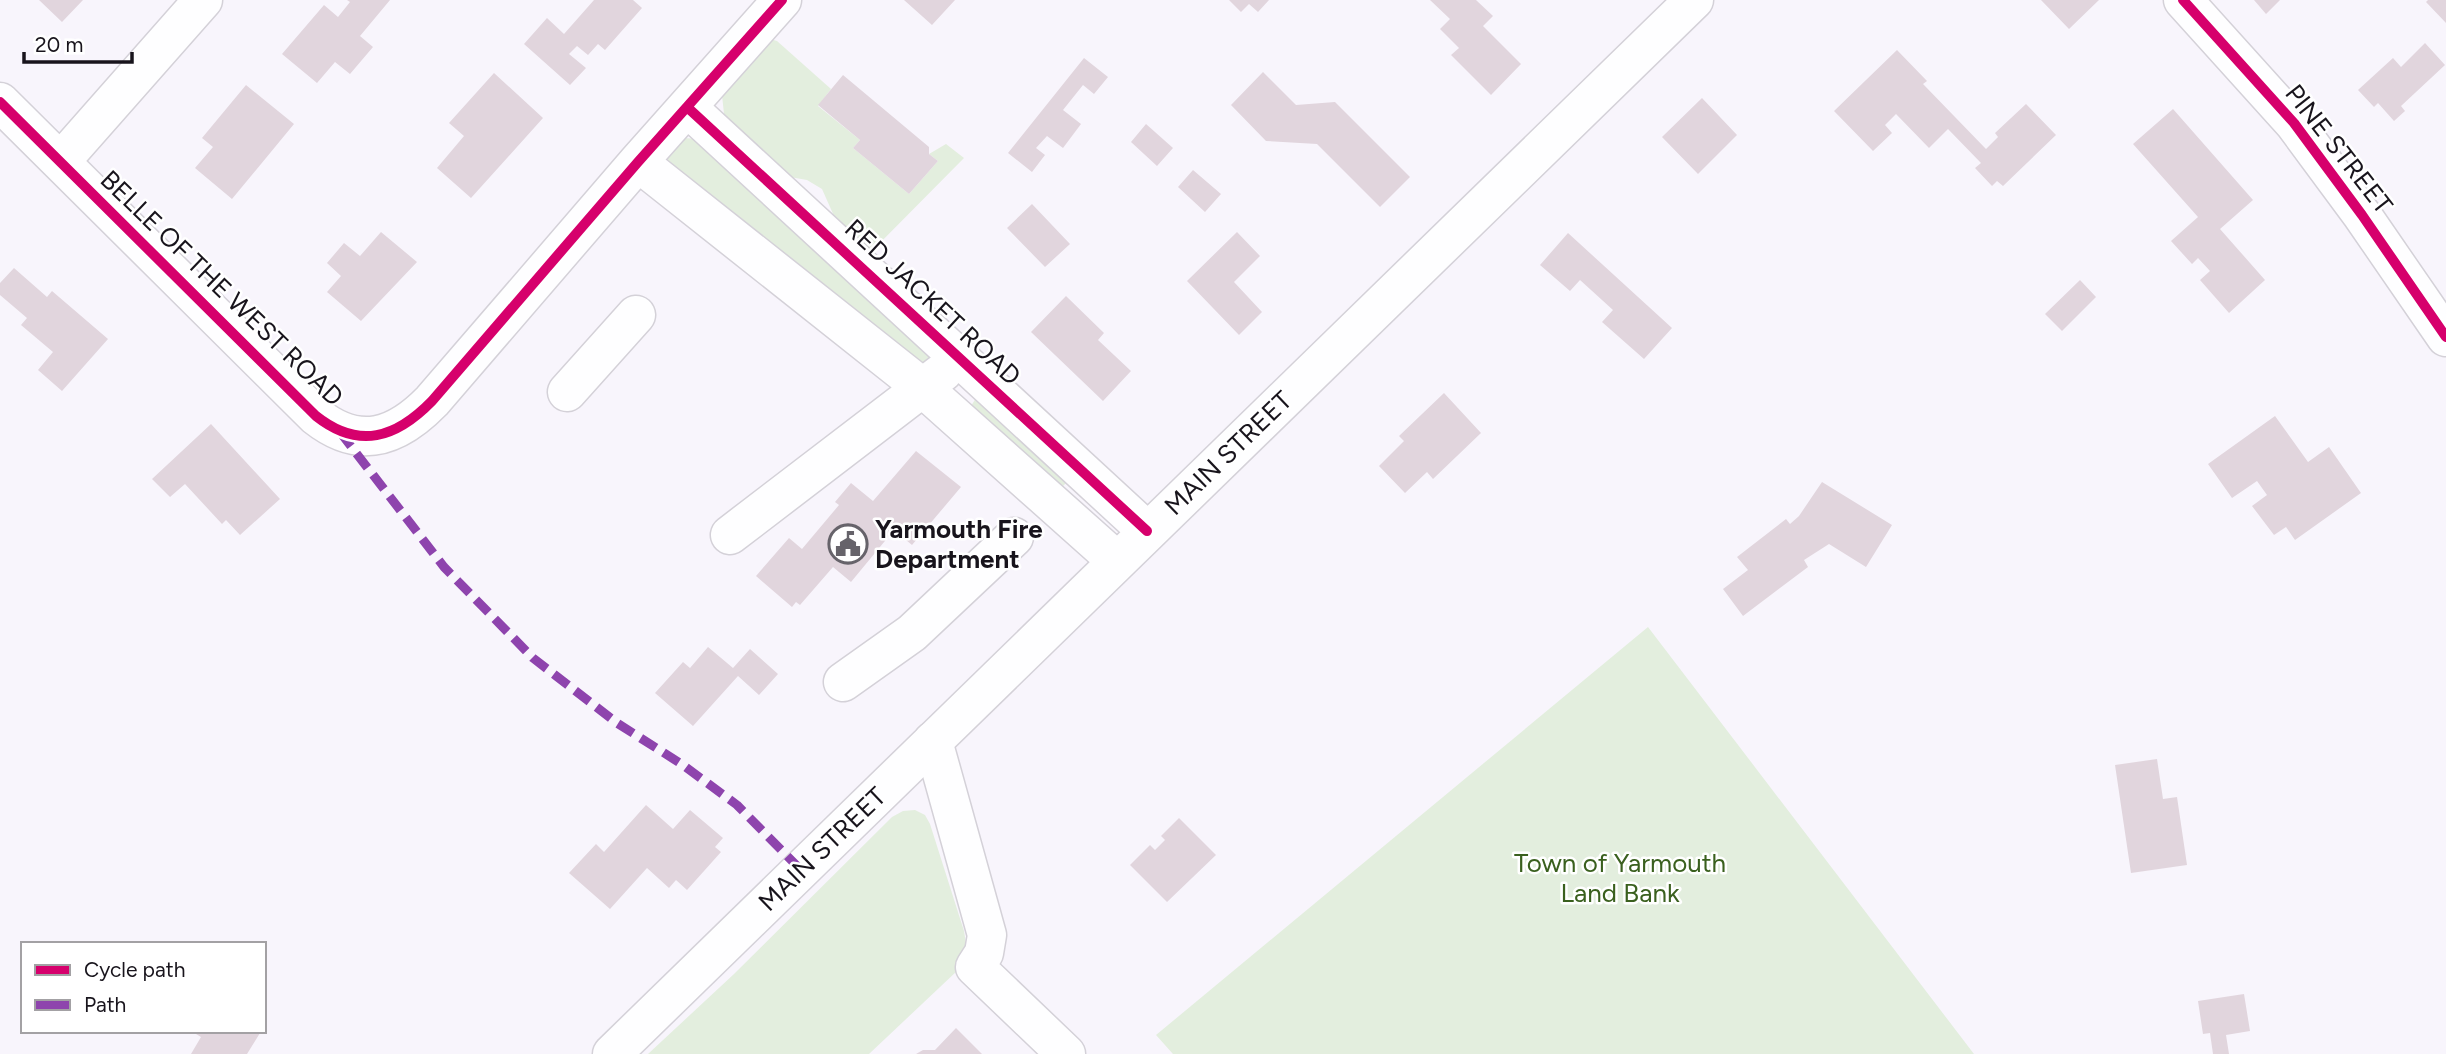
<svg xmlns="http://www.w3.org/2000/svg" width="2446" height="1054" viewBox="0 0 2446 1054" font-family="Figtree,sans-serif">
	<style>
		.green { fill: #e3eede }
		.building { fill: #e1d5dd }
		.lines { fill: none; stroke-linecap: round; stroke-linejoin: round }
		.minor-casing { stroke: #d4d1d8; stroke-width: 41 }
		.major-casing { stroke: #d4d1d8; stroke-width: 41 }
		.minor { stroke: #fefeff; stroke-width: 38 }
		.major { stroke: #fefeff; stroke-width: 38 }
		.quiet { stroke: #8e44ad; stroke-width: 9; stroke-dasharray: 18 9; stroke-linecap: butt }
		.cycleway-casing { stroke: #fff; stroke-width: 15 }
		.cycleway { stroke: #d6006c; stroke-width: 10 }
		.labels { text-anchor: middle; stroke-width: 5; stroke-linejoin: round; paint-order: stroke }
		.street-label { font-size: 26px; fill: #18141c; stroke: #fff }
		.poi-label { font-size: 26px; font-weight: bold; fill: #18141c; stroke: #fff; text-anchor: start }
		.park-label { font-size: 26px; fill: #3a601e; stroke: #fff }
	</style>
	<rect width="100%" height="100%" fill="#f8f5fc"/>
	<path class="green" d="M 770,39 L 777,41 L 831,89 L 818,106 L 860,140 L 853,148 L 909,194 L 938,161 L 929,154 L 946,144 L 964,158 L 869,254 L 834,216 L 822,189 L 807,180 L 790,177 L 728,121 L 724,114 L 722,95 Z
		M 684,138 L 699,139 L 937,349 L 924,367 L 668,163 L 668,154 Z
		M 976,398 L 1068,481 L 1062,487 L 971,406 Z
		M 1648,627 L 1974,1054 L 1173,1054 L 1156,1035 Z
		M 915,810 L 925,815 L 930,824 L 964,931 L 967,949 L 957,971 L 869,1054 L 648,1054 L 734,974 L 892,817 L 903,811 Z"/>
	<path class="building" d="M 39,0 L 83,0 L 62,22 Z
		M 347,0 L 390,0 L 360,36 L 373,47 L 350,74 L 335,62 L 317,83 L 282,54 L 324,5 L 338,17 L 350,2 Z
		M 594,0 L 633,0 L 642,8 L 605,50 L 598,44 L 588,55 L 577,46 L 569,54 L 586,68 L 570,85 L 524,44 L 547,18 L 564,34 Z
		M 904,0 L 955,0 L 932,25 Z
		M 1229,0 L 1269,0 L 1258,12 L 1249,4 L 1241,12 Z
		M 1430,0 L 1476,0 L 1493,16 L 1483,26 L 1521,64 L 1491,95 L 1451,55 L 1459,48 L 1440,29 L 1450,19 Z
		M 2041,0 L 2099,0 L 2069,29 Z
		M 2254,0 L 2280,0 L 2266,14 Z
		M 2428,0 L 2446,0 L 2446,23 L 2426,2 Z
		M 2425,43 L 2445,65 L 2401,106 L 2405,111 L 2394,121 L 2378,103 L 2374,107 L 2358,90 L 2393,58 L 2401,67 Z
		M 1897,50 L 1927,81 L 1923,84 L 1986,149 L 1998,137 L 1995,133 L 2026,104 L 2056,135 L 2003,186 L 1997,181 L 1992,186 L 1975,168 L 1981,163 L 1948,129 L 1929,148 L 1896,114 L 1885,125 L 1892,133 L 1873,151 L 1834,111 Z
		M 1084,58 L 1108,77 L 1094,94 L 1083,85 L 1063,110 L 1081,124 L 1063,148 L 1047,136 L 1036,148 L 1045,155 L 1032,172 L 1008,153 Z
		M 1263,72 L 1296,105 L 1335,102 L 1410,177 L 1380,207 L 1317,144 L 1266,141 L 1231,105 Z
		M 494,73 L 543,118 L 471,198 L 437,168 L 464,136 L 449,123 Z
		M 843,75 L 929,147 L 929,154 L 938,161 L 909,194 L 853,148 L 860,140 L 818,105 Z
		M 246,85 L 294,124 L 232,199 L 195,168 L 213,147 L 202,138 Z
		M 1702,98 L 1737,135 L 1698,174 L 1662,137 Z
		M 2173,109 L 2253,200 L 2220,229 L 2265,280 L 2229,313 L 2200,280 L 2210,271 L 2198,258 L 2192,264 L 2171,241 L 2198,217 L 2133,144 Z
		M 1146,124 L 1173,148 L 1157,166 L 1131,142 Z
		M 1193,170 L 1221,194 L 1205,212 L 1178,187 Z
		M 1032,204 L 1070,244 L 1045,267 L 1007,228 Z
		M 381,232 L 417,262 L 361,321 L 327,292 L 341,276 L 327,263 L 344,243 L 360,256 Z
		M 1237,232 L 1260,256 L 1234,282 L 1262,312 L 1239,335 L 1187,281 Z
		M 1568,233 L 1672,328 L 1644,359 L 1602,322 L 1613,310 L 1580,280 L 1570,291 L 1540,265 Z
		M 14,268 L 47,297 L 52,291 L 108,339 L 62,391 L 38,370 L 53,352 L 21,325 L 27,318 L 0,295 L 0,283 Z
		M 2080,280 L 2096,297 L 2062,331 L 2045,314 Z
		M 1066,296 L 1104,333 L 1098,340 L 1131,371 L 1103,401 L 1031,332 Z
		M 1444,393 L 1481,433 L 1433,479 L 1427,472 L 1405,493 L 1379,466 L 1404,441 L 1399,436 Z
		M 2275,416 L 2308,462 L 2329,447 L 2361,493 L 2295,540 L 2286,527 L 2274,535 L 2252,506 L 2267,495 L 2257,481 L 2232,498 L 2208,464 Z
		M 211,424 L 280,499 L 240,535 L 226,520 L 222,524 L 185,484 L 170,497 L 152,479 Z
		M 916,451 L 961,487 L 912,545 L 894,530 L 851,582 L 833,567 L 800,605 L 796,602 L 792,607 L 756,576 L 789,538 L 802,549 L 839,505 L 835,502 L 851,483 L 873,501 Z
		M 1822,482 L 1892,525 L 1866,567 L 1829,544 L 1804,560 L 1808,567 L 1743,616 L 1723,589 L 1748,570 L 1737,557 L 1786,519 L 1790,524 L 1799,516 Z
		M 708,647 L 733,668 L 750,649 L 778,674 L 759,695 L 738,676 L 693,726 L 655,693 L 683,662 L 690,668 Z
		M 2157,759 L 2163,799 L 2177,797 L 2187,865 L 2131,873 L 2115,765 Z
		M 646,805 L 673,829 L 690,810 L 723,838 L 715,847 L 721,852 L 687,890 L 676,880 L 669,888 L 647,868 L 610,909 L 569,873 L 596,844 L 604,852 Z
		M 1179,818 L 1216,855 L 1167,902 L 1130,865 L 1150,845 L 1155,850 L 1165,840 L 1161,836 Z
		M 2244,994 L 2250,1031 L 2226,1035 L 2229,1054 L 2213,1054 L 2210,1033 L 2203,1034 L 2198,1001 Z
		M 956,1028 L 982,1054 L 916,1054 L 923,1050 L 935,1050 Z
		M 191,1031 L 257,1031 L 260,1033 L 247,1054 L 191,1054 L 201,1037 Z"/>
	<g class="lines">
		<g class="minor-casing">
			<path id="minor" d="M 2183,0 L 2294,123 L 2362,215 L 2446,337
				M 0,102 L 316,416 C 359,450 396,438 432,401 L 638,162 L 782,0
				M 687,107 L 1147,531
				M 61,161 L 203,0
				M 638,162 L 923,388 L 1117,561
				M 567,392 L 636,315
				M 730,535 L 943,372
				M 843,682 L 912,633 L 1014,537
				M 933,741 L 987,935 L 984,953 L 975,967 L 1066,1054"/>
		</g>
		<g class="major-casing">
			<path id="major" d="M 612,1054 L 1694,0"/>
		</g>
		<use href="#minor" class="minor"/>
		<use href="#major" class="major"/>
		<path class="quiet" d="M 340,432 L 444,567 L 533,658 L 617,723 L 683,765 L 737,805 L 801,870"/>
		<g class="cycleway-casing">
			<path id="cycleway" d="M 2183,0 L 2294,123 L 2362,215 L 2446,337
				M 0,102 L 316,416 C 359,450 396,438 432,401 L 638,162 L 782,0
				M 687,107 L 1147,531"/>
		</g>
		<use href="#cycleway" class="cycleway"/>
	</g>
	<defs>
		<g id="civic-ring" transform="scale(2.0125)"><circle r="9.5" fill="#fff" stroke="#66636a" stroke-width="1.5"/><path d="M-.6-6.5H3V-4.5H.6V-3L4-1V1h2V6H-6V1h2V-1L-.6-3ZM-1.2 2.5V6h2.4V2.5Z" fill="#66636a"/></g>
	</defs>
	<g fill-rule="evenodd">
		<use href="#civic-ring" x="848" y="544"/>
	</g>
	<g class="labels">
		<g class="street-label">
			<text transform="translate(2339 149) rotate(52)" y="9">PINE STREET</text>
			<text transform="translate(222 288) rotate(44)" y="9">BELLE OF THE WEST ROAD</text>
			<text transform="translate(933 302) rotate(43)" y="9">RED JACKET ROAD</text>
			<text transform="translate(1228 453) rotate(-44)" y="9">MAIN STREET</text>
			<text transform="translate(822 849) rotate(-44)" y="9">MAIN STREET</text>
		</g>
		<g class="poi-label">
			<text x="875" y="538">Yarmouth Fire<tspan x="875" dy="30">Department</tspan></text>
		</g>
		<g class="park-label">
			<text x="1620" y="872">Town of Yarmouth<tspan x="1620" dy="30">Land Bank</tspan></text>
		</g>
	</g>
	<rect x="21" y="942" width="245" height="91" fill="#ffffff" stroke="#a3a1a4" stroke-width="2"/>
	<rect x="35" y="965" width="35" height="10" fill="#d6006c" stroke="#a3a1a4" stroke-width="2"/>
	<text x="84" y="977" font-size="21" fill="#18141c">Cycle path</text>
	<rect x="35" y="1000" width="35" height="10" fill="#8e44ad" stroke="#a3a1a4" stroke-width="2"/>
	<text x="84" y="1012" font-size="21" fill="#18141c">Path</text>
	<path d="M24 52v10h108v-10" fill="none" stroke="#18141c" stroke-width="3.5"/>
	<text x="35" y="52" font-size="21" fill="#18141c" stroke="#ffffff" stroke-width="5" paint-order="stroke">20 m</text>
</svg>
